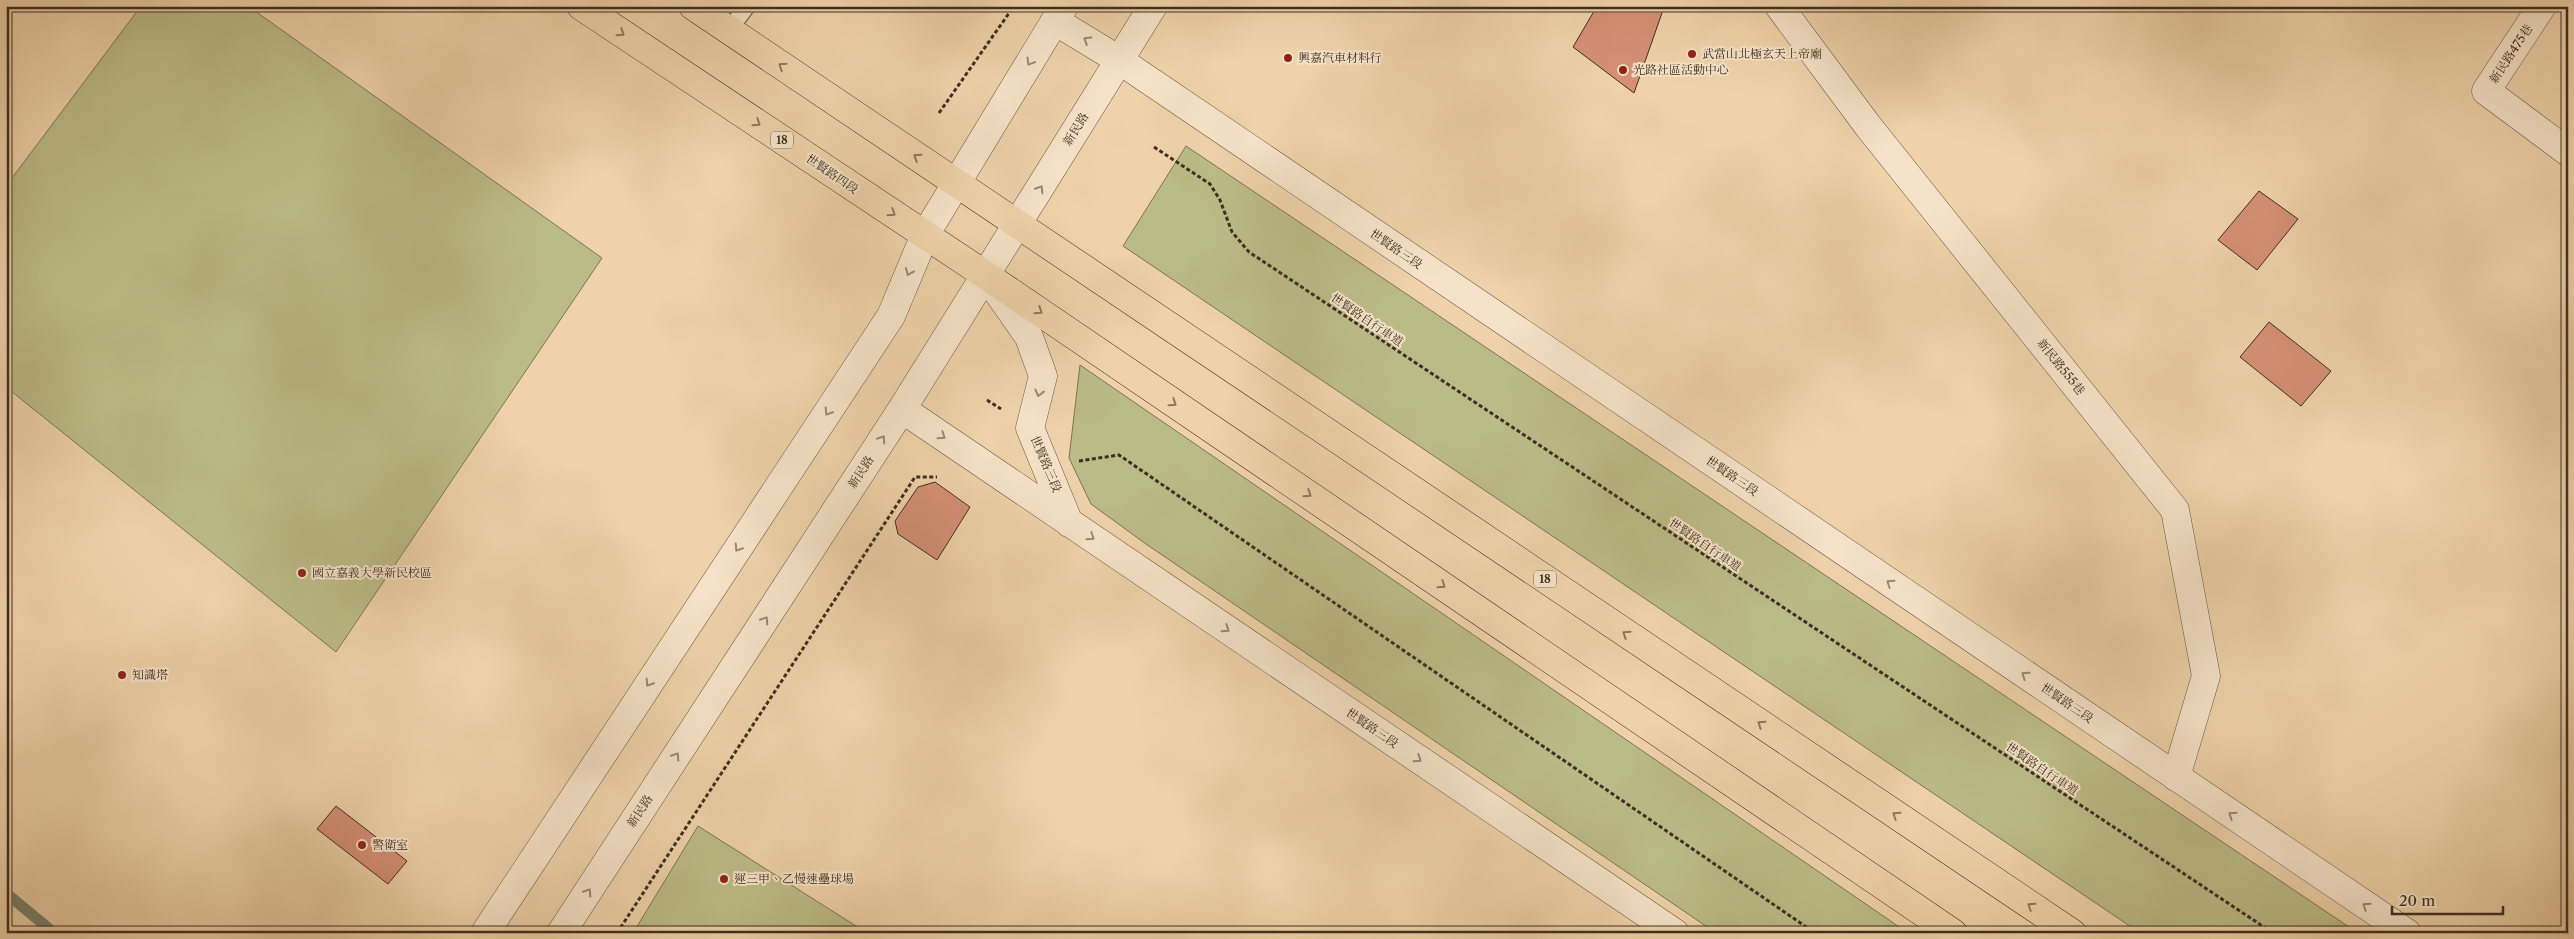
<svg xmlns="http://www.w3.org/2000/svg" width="2574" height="939" viewBox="0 0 2574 939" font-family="'Libre Caslon Text','Noto Serif TC',serif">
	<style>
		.green { fill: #bbbb87; stroke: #7c7552 }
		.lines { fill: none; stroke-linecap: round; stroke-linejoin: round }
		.stream { stroke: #76816e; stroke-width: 11 }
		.building { fill: #d59075; stroke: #3e2f1e }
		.service-casing { stroke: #6a5841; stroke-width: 18 }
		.minor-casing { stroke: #6a5841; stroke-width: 29 }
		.tertiary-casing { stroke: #6a5841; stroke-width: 29 }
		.primary-casing { stroke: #3e2f1e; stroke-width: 29 }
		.path { stroke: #3e2f1e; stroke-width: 3; stroke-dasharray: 4 2.5; stroke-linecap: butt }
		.service { stroke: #f5e2c8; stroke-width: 16 }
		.minor { stroke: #f5e2c8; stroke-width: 28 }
		.tertiary { stroke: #f5e2c8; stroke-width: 28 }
		.primary { stroke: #efd2aa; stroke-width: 28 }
		.oneway { stroke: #8e785d }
		.oneway2 { stroke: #9a8873 }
		.poi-dot { fill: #8f2418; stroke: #f5e2c8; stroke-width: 2 }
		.labels { text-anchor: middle; stroke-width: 4; stroke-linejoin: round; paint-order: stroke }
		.shield { fill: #f5e2c8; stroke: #756551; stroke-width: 1 }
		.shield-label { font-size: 11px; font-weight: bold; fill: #3e2f1e }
		.poi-label { font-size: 12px; fill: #3e2f1e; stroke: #f5e2c8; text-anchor: start }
		.street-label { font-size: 12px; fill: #3e2f1e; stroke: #f5e2c8 }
	</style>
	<rect width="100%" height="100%" fill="#efd2aa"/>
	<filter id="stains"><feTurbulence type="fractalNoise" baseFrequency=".004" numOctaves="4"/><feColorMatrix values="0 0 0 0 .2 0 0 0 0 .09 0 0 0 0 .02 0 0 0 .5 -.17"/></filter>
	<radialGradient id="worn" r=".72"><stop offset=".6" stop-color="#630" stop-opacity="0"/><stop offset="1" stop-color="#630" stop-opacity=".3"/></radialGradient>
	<path class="green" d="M 141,6 L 248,6 L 602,258 L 336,652 L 6,387 L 6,186 Z
		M 1186,146 L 2358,933 L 2140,933 L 1123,246 Z
		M 1080,365 L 1908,933 L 1716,933 L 1146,544 L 1091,504 L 1069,458 Z
		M 698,826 L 867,933 L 633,933 Z"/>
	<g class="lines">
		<path class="stream" d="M 6,893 L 54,933"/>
	</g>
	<path class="building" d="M 1597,6 L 1655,6 L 1663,10 L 1634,93 L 1573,47 Z
		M 2259,191 L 2298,219 L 2257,270 L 2218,240 Z
		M 2269,322 L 2331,371 L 2301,406 L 2240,357 Z
		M 935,482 L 970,507 L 937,560 L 898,534 L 895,521 L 918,487 Z
		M 336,806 L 407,861 L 388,884 L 317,829 Z"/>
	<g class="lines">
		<g class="service-casing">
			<path id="service" d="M 729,30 L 747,6"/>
		</g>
		<g class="minor-casing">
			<path id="minor" d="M 1779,6 L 1868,126 L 2175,510 L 2206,676 L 2176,777
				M 2542,6 L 2486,91 L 2568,152
				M 1055,21 L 1119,60 L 2407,933
				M 987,277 L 1029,337 L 1043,376 L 1030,428 L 1069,523
				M 902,409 L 1675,933"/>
		</g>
		<g class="tertiary-casing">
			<path id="tertiary" d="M 485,933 L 891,316 L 925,235 L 1064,6
				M 561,933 L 902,409 L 1153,6"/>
		</g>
		<g class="primary-casing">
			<path id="primary" d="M 581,6 L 984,274 L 1953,933
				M 693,6 L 2072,933"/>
		</g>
		<path class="path" d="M 939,113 L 1014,6
			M 1154,147 L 1210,184 L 1220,200 L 1232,232 L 1249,252 L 2273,933
			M 987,400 L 1001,409
			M 1079,461 L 1119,455 L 1815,933
			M 617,933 L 915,477 L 937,477"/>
		<use href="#service" class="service"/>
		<use href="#minor" class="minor"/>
		<use href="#tertiary" class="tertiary"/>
		<use href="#primary" class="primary"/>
	</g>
	<defs><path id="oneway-chevron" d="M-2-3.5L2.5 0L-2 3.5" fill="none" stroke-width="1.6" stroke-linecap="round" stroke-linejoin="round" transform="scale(1.25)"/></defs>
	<g class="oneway">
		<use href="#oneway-chevron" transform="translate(621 33) rotate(34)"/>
		<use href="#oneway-chevron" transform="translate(782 66) rotate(-146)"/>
		<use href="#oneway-chevron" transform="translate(757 123) rotate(34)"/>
		<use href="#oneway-chevron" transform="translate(917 157) rotate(-147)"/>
		<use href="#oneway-chevron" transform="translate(892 213) rotate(33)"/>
		<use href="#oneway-chevron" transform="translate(1039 311) rotate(34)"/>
		<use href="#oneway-chevron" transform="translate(1173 403) rotate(34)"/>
		<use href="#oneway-chevron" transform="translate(1308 494) rotate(34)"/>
		<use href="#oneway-chevron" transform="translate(1442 585) rotate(34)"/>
		<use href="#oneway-chevron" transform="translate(1626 634) rotate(-146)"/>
		<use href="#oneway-chevron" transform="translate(1761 724) rotate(-146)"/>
		<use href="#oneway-chevron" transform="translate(1896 815) rotate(-146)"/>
		<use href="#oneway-chevron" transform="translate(2031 906) rotate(-146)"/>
	</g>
	<g class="oneway2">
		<use href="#oneway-chevron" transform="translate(1087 40) rotate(-148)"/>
		<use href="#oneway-chevron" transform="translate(1030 62) rotate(121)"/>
		<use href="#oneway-chevron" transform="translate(1040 189) rotate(-58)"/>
		<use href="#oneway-chevron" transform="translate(909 272) rotate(112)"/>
		<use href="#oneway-chevron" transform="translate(1039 393) rotate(104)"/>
		<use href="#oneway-chevron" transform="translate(828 412) rotate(123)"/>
		<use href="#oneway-chevron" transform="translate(942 436) rotate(34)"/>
		<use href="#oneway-chevron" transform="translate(882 439) rotate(-57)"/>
		<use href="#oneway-chevron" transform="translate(1091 537) rotate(34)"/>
		<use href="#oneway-chevron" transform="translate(738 548) rotate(123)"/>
		<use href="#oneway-chevron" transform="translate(1890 583) rotate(-146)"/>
		<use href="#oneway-chevron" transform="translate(765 620) rotate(-57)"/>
		<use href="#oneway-chevron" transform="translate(1226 629) rotate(34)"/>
		<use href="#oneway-chevron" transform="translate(2025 675) rotate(-146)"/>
		<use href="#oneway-chevron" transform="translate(649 683) rotate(123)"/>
		<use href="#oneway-chevron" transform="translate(676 756) rotate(-57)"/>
		<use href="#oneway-chevron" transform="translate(1418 759) rotate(34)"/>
		<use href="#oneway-chevron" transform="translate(2232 815) rotate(-146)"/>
		<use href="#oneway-chevron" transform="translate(588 892) rotate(-57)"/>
		<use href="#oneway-chevron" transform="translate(2366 906) rotate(-146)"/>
	</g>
	<g class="poi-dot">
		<circle cx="1692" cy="54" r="5"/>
		<circle cx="1288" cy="58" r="5"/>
		<circle cx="1623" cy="70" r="5"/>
		<circle cx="302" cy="573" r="5"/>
		<circle cx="122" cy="675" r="5"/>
		<circle cx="362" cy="845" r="5"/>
		<circle cx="724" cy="879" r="5"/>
	</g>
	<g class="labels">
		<g class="shield">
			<rect x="771" y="131.5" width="22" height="17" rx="4"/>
			<rect x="1534" y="570.5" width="22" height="17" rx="4"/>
		</g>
		<g class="shield-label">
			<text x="782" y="144">18</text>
			<text x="1545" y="583">18</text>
		</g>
		<g class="poi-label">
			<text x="1702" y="58">武當山北極玄天上帝廟</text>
			<text x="1298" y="62">興嘉汽車材料行</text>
			<text x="1633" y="74">光路社區活動中心</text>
			<text x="312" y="577">國立嘉義大學新民校區</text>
			<text x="132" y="679">知識塔</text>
			<text x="372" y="849">警衛室</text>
			<text x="734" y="883">運三甲、乙慢速壘球場</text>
		</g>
		<g class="street-label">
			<text transform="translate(2511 54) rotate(-57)" y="4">新民路475巷</text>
			<text transform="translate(1076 129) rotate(-58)" y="4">新民路</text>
			<text transform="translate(832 174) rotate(34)" y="4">世賢路四段</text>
			<text transform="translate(1396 249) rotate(34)" y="4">世賢路三段</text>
			<text transform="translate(1367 320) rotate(34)" y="4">世賢路自行車道</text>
			<text transform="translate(2061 367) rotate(51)" y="4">新民路555巷</text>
			<text transform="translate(1046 464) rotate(67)" y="4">世賢路三段</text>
			<text transform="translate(861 472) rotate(-57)" y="4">新民路</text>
			<text transform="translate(1732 476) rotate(34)" y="4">世賢路三段</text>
			<text transform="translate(1705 545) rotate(34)" y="4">世賢路自行車道</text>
			<text transform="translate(2067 703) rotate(34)" y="4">世賢路三段</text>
			<text transform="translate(1372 728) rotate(34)" y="4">世賢路三段</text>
			<text transform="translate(2042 769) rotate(34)" y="4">世賢路自行車道</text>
			<text transform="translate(640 811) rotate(-57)" y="4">新民路</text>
		</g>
	</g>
	<rect width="2574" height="939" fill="none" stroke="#efd2aa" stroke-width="25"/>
	<rect x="8" y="8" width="2559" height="924" fill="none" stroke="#3e2f1e" stroke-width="2.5"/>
	<rect x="12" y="12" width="2549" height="914" fill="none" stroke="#3e2f1e"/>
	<path d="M2392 906v8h111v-8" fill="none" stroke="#3e2f1e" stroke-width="2.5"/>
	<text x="2399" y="906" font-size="15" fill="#3e2f1e" stroke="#f5e2c8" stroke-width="4" paint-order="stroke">20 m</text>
	<rect width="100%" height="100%" filter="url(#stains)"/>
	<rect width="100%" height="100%" fill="url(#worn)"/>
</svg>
